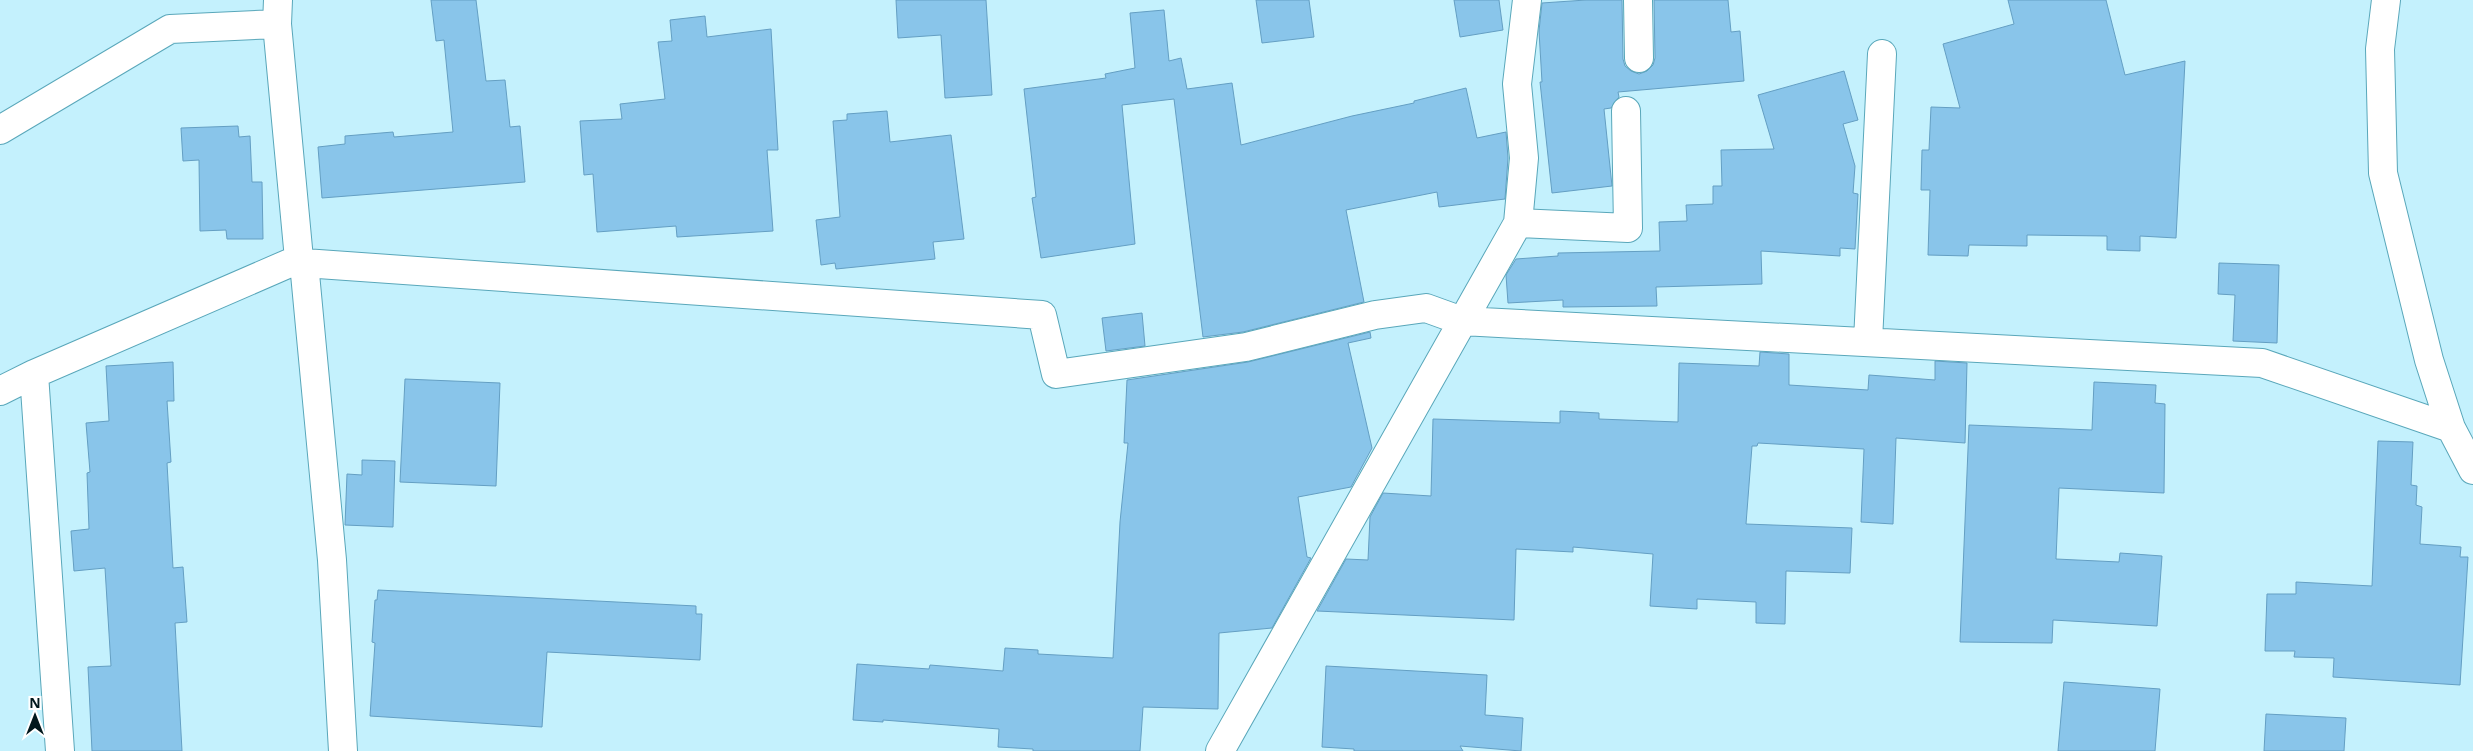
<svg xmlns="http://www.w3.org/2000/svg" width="2473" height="751" viewBox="0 0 2473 751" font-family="'Open Sans',sans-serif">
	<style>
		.building { fill: #89c5ea; stroke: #649fc3 }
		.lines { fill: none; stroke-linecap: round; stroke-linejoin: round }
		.street-casing { stroke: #59a7ba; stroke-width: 30 }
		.street { stroke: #fff; stroke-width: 28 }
	</style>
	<rect width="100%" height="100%" fill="#c4f1fd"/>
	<path class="building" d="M 431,0 L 476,0 L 486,81 L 505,80 L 510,127 L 520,126 L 525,182 L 322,198 L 318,147 L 345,144 L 345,136 L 393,132 L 394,137 L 453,132 L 444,40 L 436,41 Z
		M 896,0 L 986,0 L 992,95 L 945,98 L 941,35 L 898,38 Z
		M 1256,0 L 1309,0 L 1314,37 L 1262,43 Z
		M 1454,0 L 1499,0 L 1503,30 L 1460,37 Z
		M 1586,0 L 1622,0 L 1623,59 L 1625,66 L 1631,71 L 1639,74 L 1647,71 L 1653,65 L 1655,58 L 1654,0 L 1728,0 L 1731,32 L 1740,31 L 1744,81 L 1618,92 L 1619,97 L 1611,108 L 1604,109 L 1612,186 L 1552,193 L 1540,82 L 1542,82 L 1539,31 L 1542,3 Z
		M 2008,0 L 2106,0 L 2125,75 L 2185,61 L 2176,238 L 2140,236 L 2140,251 L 2107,250 L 2107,236 L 2027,235 L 2027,246 L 1969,245 L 1968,256 L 1928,255 L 1930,190 L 1921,190 L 1922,150 L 1929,150 L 1931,107 L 1960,108 L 1943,44 L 2014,24 Z
		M 1164,10 L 1169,61 L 1181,58 L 1187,89 L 1232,83 L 1241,145 L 1352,116 L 1414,103 L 1414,101 L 1466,88 L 1477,138 L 1506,132 L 1508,158 L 1505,199 L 1439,207 L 1437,192 L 1346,210 L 1364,302 L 1243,332 L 1203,337 L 1174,99 L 1122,105 L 1135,244 L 1041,258 L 1032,198 L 1036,197 L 1024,89 L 1106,78 L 1105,74 L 1135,68 L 1130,13 Z
		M 705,16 L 707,37 L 771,29 L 778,150 L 767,150 L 773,231 L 677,237 L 676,226 L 597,232 L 593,174 L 584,175 L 580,121 L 622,119 L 620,104 L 665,99 L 658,42 L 672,41 L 670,20 Z
		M 1844,71 L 1858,120 L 1843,124 L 1855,166 L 1853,193 L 1858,194 L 1855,249 L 1840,248 L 1840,256 L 1761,251 L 1762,284 L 1656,287 L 1657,306 L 1563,307 L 1563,300 L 1508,303 L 1506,275 L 1516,259 L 1558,256 L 1558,253 L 1660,251 L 1659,222 L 1687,221 L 1686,205 L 1713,204 L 1713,186 L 1722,186 L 1721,150 L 1774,149 L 1758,95 Z
		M 887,111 L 890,142 L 951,135 L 964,239 L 933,242 L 935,259 L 836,269 L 835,263 L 821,265 L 816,220 L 840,217 L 833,121 L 847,120 L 847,114 Z
		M 238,126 L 239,137 L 250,136 L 252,182 L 262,182 L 263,239 L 227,239 L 226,230 L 200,231 L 199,160 L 183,161 L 181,128 Z
		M 2219,263 L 2279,265 L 2277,343 L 2233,341 L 2235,295 L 2218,294 Z
		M 1142,313 L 1145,346 L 1106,351 L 1102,318 Z
		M 1370,332 L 1371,338 L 1348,343 L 1372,448 L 1351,487 L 1298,497 L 1307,557 L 1311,558 L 1272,628 L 1219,633 L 1218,709 L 1143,707 L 1140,751 L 1033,751 L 1033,749 L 998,747 L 999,729 L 883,720 L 883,722 L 853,720 L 857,664 L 929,669 L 930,665 L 1003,671 L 1005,648 L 1038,650 L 1038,654 L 1113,658 L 1120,522 L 1128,443 L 1124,443 L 1127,380 L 1248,362 Z
		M 1760,352 L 1789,354 L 1789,385 L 1868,390 L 1869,375 L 1935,380 L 1935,361 L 1967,363 L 1965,443 L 1896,438 L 1893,524 L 1861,522 L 1864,449 L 1758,443 L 1757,446 L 1752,446 L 1746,524 L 1852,528 L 1850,573 L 1786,571 L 1785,624 L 1756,623 L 1756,602 L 1697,599 L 1697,609 L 1650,606 L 1653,554 L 1573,547 L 1573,552 L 1516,549 L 1514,620 L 1317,611 L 1346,559 L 1368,560 L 1370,517 L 1383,493 L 1431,496 L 1433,419 L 1560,423 L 1560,411 L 1599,413 L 1599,419 L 1678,422 L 1679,363 L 1759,366 Z
		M 173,362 L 174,401 L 167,401 L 171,462 L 167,463 L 173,568 L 183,567 L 187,622 L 175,623 L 182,751 L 92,751 L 88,667 L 111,666 L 105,568 L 74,571 L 71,531 L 89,529 L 87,473 L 90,472 L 86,423 L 109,421 L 106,366 Z
		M 405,379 L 500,383 L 496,486 L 400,482 Z
		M 2094,382 L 2156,385 L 2155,403 L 2165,404 L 2164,493 L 2059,488 L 2056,559 L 2119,562 L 2120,553 L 2162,556 L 2157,626 L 2053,620 L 2052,643 L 1960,642 L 1969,425 L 2092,430 Z
		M 2378,441 L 2413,442 L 2411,485 L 2417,486 L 2416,505 L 2422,507 L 2420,544 L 2461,547 L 2460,557 L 2468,557 L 2460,685 L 2333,677 L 2334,658 L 2294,657 L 2295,651 L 2265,651 L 2267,594 L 2296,594 L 2296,582 L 2372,586 Z
		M 362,460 L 395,461 L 393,527 L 345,525 L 347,474 L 362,475 Z
		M 378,590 L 696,606 L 696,614 L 702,614 L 700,660 L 547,652 L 542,727 L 370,716 L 375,643 L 372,642 L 375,600 L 377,600 Z
		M 1326,666 L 1487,675 L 1485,715 L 1523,718 L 1521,751 L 1460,746 L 1463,751 L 1354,751 L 1354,749 L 1322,747 Z
		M 2064,682 L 2160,689 L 2155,751 L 2058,751 Z
		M 2266,714 L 2346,718 L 2344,751 L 2264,751 Z"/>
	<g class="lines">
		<g class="street-casing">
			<path id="street" d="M 278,0 L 277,24 L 299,259 L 304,263 L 332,560 L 343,751
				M 1638,0 L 1639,58
				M 2386,0 L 2380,49 L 2383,173 L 2429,360 L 2451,428 L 2473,470
				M 0,130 L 170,29 L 277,24
				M 1518,223 L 1628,228 L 1626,111
				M 304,263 L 1042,315 L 1056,374 L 1246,347 L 1375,315 L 1426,308 L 1462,321 L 2262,363 L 2451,428
				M 1868,341 L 1882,54
				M 34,374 L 60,751
				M 0,391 L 34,374 L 299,259
				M 1220,751 L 1518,223 L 1524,158 L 1517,84 L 1527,0"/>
		</g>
		<use href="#street" class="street"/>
	</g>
	<g transform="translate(35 716)" stroke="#ffffff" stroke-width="4" paint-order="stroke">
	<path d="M0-4L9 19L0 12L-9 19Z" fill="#01181d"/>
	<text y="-8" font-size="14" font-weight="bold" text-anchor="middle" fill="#01181d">N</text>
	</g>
</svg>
